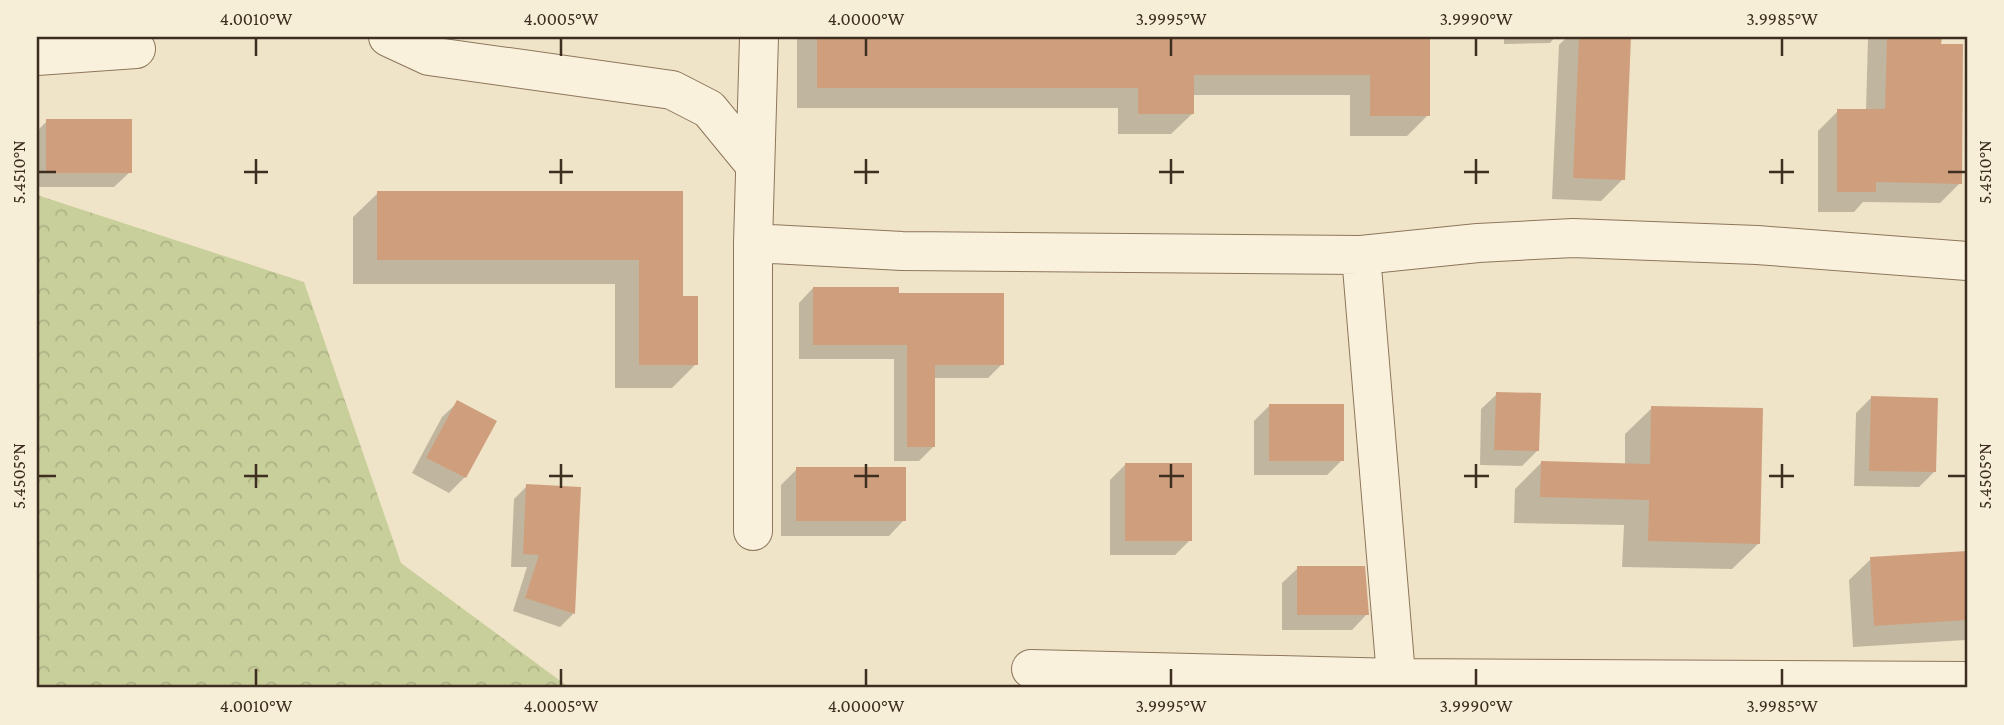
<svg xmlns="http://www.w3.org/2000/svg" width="2004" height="725" viewBox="0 0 2004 725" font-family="'Crimson Pro',serif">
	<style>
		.forest { fill: url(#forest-crowns) }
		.shadow { fill: #0003 }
		.building { fill: #cf9f7d }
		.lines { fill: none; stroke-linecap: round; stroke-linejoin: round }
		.minor-casing { stroke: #8d765c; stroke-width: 40 }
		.minor { stroke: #faf1dc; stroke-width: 38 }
		.ticks { fill: none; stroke: #3d2e20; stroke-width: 2.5 }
		.neatline { fill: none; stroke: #3d2e20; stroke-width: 2.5 }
		.ticks-label { font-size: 18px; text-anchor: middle; fill: #3d2e20 }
	</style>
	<defs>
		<pattern id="forest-crowns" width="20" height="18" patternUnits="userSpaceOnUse" patternTransform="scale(1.75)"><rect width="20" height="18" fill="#c9cf9b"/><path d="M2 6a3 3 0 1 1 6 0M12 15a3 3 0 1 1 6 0" fill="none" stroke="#aeb285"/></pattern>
	</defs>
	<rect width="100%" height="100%" fill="#f0e4c8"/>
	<path class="forest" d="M 37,195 L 304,282 L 401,563 L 570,688 L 37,688 Z"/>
	<path class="shadow" d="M 797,37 L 1428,37 L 1428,115 L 1407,136 L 1350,136 L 1350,95 L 1192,95 L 1192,114 L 1171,134 L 1118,134 L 1118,108 L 797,108 Z
		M 1504,37 L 1555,37 L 1550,43 L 1504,44 Z
		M 1567,37 L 1629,37 L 1623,179 L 1601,201 L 1552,199 L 1559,45 Z
		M 1868,37 L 1940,37 L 1960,183 L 1940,203 L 1863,202 L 1854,212 L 1818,212 L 1818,131 L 1838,111 L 1866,111 Z
		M 47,121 L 130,172 L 114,187 L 37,187 L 37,131 Z
		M 378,193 L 681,193 L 681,298 L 696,364 L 672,388 L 615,388 L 615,284 L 353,284 L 353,217 Z
		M 813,288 L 897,295 L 1002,364 L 988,378 L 933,378 L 933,447 L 919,461 L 894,461 L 894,359 L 799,359 L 799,303 Z
		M 1497,394 L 1538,450 L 1522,466 L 1480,465 L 1481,409 Z
		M 1871,398 L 1934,472 L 1919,487 L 1854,486 L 1856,413 Z
		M 458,402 L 495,421 L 465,477 L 449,493 L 412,473 L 442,417 Z
		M 1270,405 L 1342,460 L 1327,475 L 1254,475 L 1254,421 Z
		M 1652,408 L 1759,543 L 1732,569 L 1622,567 L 1624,525 L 1514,523 L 1515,489 L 1541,463 L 1625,465 L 1625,434 Z
		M 1126,464 L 1190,540 L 1175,555 L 1110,555 L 1110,480 Z
		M 797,469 L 904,520 L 889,536 L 781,536 L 781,485 Z
		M 527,486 L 579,489 L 573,614 L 560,627 L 513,611 L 527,567 L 511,567 L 514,499 Z
		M 1967,553 L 1966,640 L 1853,647 L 1849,580 L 1871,559 Z
		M 1298,568 L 1367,614 L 1352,630 L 1282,630 L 1282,583 Z"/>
	<path class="building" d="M 817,37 L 1430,37 L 1430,116 L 1370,116 L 1370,75 L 1194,75 L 1194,114 L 1138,114 L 1138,88 L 817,88 Z
		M 1579,37 L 1631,37 L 1625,180 L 1573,178 Z
		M 1887,37 L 1942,37 L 1941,44 L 1963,44 L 1962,184 L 1876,182 L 1876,192 L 1837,192 L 1837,109 L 1885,109 Z
		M 46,119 L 132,119 L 132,173 L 46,173 Z
		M 377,191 L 683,191 L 683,296 L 698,296 L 698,365 L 639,365 L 639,260 L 377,260 Z
		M 813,287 L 899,287 L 899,293 L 1004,293 L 1004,365 L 935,365 L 935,447 L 907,447 L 907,345 L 813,345 Z
		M 1496,392 L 1541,393 L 1539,451 L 1494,450 Z
		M 1871,396 L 1938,398 L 1936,472 L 1869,471 Z
		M 457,400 L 497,421 L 466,478 L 426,458 Z
		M 1269,404 L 1344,404 L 1344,461 L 1269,461 Z
		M 1651,406 L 1763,408 L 1760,544 L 1648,541 L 1649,500 L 1540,497 L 1541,461 L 1650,464 Z
		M 1125,463 L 1192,463 L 1192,541 L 1125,541 Z
		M 796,467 L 906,467 L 906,521 L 796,521 Z
		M 526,484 L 581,487 L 575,614 L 525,598 L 539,555 L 523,554 Z
		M 1967,551 L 1967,620 L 1874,626 L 1870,557 Z
		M 1297,566 L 1365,566 L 1369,615 L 1297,615 Z"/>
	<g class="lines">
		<g class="minor-casing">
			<path id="minor" d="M 388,37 L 429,56 L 672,90 L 709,109 L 755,165
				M 37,56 L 136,49
				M 753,243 L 902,251 L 1361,255 L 1478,243 L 1573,238 L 1757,245 L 1967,261
				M 1361,255 L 1397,688
				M 753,531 L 753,243 L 759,37
				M 1031,669 L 1398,678 L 1967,681"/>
		</g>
		<use href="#minor" class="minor"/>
	</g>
	<path class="ticks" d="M 256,38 L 256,56M 561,38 L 561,56M 866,38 L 866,56M 1171,38 L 1171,56M 1476,38 L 1476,56M 1782,38 L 1782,56M 256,159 L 256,184M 561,159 L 561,184M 866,159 L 866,184M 1171,159 L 1171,184M 1476,159 L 1476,184M 1782,159 L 1782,184M 38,172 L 56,172M 244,172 L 268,172M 549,172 L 573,172M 854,172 L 879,172M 1159,172 L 1184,172M 1464,172 L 1489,172M 1769,172 L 1794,172M 1948,172 L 1966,172M 256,464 L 256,488M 561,464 L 561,488M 866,464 L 866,488M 1171,464 L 1171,488M 1476,464 L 1476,488M 1782,464 L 1782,488M 38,476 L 56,476M 244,476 L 268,476M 549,476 L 573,476M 854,476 L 879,476M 1159,476 L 1184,476M 1464,476 L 1489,476M 1769,476 L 1794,476M 1948,476 L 1966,476M 256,669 L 256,686M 561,669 L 561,686M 866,669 L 866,686M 1171,669 L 1171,686M 1476,669 L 1476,686M 1782,669 L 1782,686"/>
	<rect width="2004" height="725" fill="none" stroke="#f7eed8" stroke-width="77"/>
	<rect x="38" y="38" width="1928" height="648" class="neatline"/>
	<g class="ticks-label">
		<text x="256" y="25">4.0010°W</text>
		<text x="561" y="25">4.0005°W</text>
		<text x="866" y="25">4.0000°W</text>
		<text x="1171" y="25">3.9995°W</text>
		<text x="1476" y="25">3.9990°W</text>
		<text x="1782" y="25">3.9985°W</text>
		<text transform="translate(19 172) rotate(-90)" y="6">5.4510°N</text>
		<text transform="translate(1985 172) rotate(-90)" y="6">5.4510°N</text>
		<text transform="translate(19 476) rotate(-90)" y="6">5.4505°N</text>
		<text transform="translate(1985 476) rotate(-90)" y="6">5.4505°N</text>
		<text x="256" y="712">4.0010°W</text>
		<text x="561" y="712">4.0005°W</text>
		<text x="866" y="712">4.0000°W</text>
		<text x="1171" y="712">3.9995°W</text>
		<text x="1476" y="712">3.9990°W</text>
		<text x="1782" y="712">3.9985°W</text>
	</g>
</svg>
